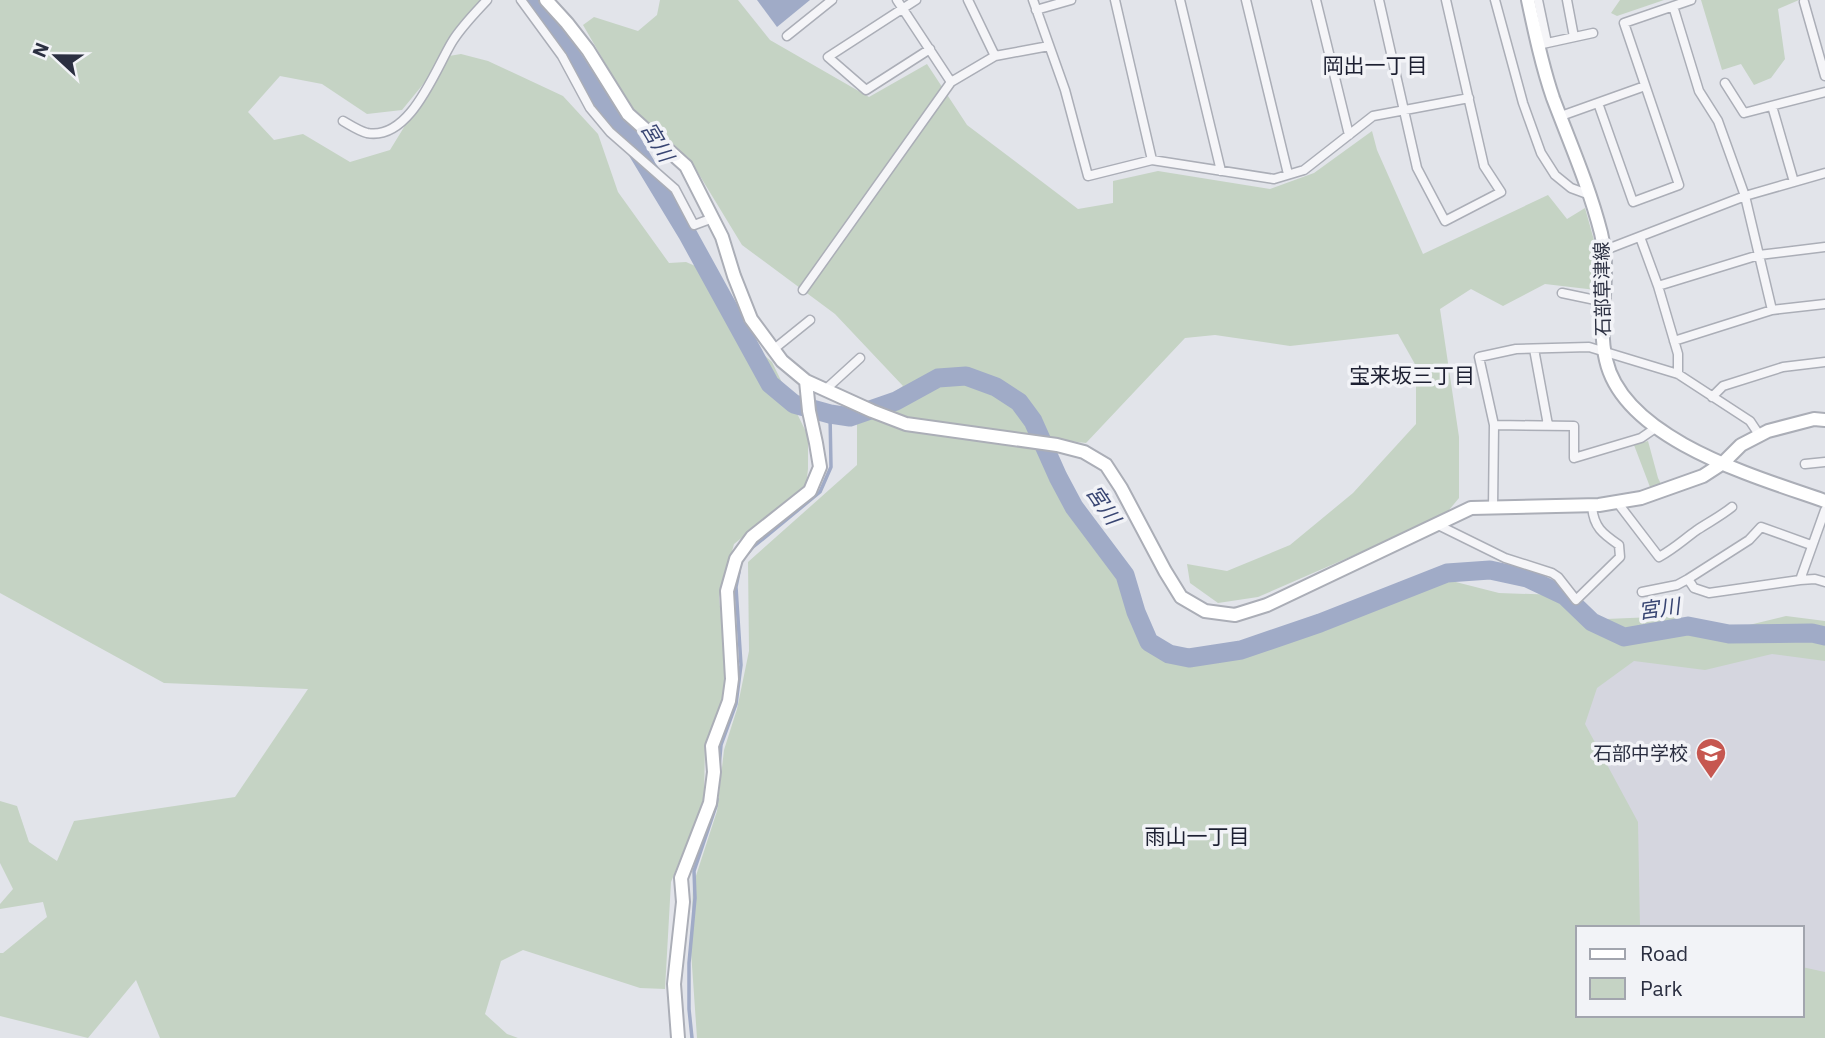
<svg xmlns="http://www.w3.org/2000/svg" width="1825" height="1038" viewBox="0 0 1825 1038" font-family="'IBM Plex Sans','Noto Sans JP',sans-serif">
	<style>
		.built { fill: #d5d6df }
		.green { fill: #c5d3c4 }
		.water { fill: #a0abc7 }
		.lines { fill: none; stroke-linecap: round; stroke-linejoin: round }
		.stream { stroke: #a0abc7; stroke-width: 3.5 }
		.river { stroke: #a0abc7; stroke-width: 19 }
		.street-casing { stroke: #abaeb7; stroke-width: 11 }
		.secondary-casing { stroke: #abaeb7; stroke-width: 16 }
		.street { stroke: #f5f5f8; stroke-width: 8 }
		.secondary { stroke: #fff; stroke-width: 12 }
		.labels { text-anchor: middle; stroke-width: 7; stroke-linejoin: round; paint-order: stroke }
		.street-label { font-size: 19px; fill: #2b2f41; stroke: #f2f3f7 }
		.poi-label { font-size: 19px; fill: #2b2f41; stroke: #f2f3f7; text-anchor: end }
		.neighbourhood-label { font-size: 21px; fill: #1d2032; stroke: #f2f3f7 }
		.water-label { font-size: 21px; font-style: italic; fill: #384572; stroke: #f2f3f7 }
	</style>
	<rect width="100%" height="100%" fill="#e2e4ea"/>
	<path class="built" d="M 1638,641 L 1825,649 L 1825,976 L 1802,971 L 1802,928 L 1632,928 L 1574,729 L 1592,676 Z"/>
	<path class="green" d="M 0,0 L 481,0 L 447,42 L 429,77 L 402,110 L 367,114 L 322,84 L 280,76 L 248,112 L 274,140 L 303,134 L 350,162 L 390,150 C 409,118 430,88 449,56 L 461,54 L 488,61 L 563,96 L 598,134 L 618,192 L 669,263 L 686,262 L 700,268 L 735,331 L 772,362 L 808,436 L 808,469 L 806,486 L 734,544 L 719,597 L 728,686 L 705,744 L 704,800 L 671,882 L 665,989 L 640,988 L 523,950 L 501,961 L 485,1014 L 507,1034 L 518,1038 L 160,1038 L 136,980 L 88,1038 L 0,1016 L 0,953 L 3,953 L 47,917 L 43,902 L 0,909 L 0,904 L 13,889 L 0,863 L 0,801 L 17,806 L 29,842 L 57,861 L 74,821 L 235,797 L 308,689 L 164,683 L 0,593 Z
		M 660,0 L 738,0 L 770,40 L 869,97 L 927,64 L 967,125 L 1078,209 L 1113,203 L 1113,181 L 1158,171 L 1270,189 L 1314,173 L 1372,131 L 1377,150 L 1423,254 L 1548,195 L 1567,219 L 1585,208 L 1597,251 L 1596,290 L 1545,284 L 1503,306 L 1471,289 L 1440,309 L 1459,437 L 1459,498 L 1444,516 L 1258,597 L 1218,603 L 1190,583 L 1187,564 L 1227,571 L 1290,545 L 1353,493 L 1416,424 L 1416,366 L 1398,334 L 1290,346 L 1215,335 L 1185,338 L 1086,443 L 1005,433 L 1023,447 L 1041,449 L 1117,578 L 1132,626 L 1166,658 L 1192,662 L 1250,639 L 1444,579 L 1499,593 L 1560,595 L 1582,620 L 1678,616 L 1712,634 L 1786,616 L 1825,621 L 1825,661 L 1772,654 L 1705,670 L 1634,661 L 1597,688 L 1585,724 L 1638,822 L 1640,928 L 1578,928 L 1578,1015 L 1802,1015 L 1802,967 L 1825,972 L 1825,1038 L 697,1038 L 691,951 L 693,885 L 717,811 L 724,750 L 737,709 L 749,651 L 748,562 L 857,465 L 857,417 L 903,386 L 835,314 L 742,245 L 689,158 L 633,111 L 583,25 L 594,17 L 638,31 L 657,15 Z
		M 1620,0 L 1664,0 L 1617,16 L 1611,13 Z
		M 1701,0 L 1799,0 L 1778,9 L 1785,59 L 1771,78 L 1754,85 L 1741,64 L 1722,70 Z
		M 1648,441 L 1658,478 L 1661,484 L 1650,487 L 1634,445 Z"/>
	<path class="water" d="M 757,0 L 810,0 L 777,27 Z"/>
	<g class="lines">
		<path class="stream" d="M 748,553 L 753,547 L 820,492 L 831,467 L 830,414
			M 719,767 L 721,745 L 736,704 L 741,665 L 736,587 L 739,572
			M 692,1038 L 689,1009 L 689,963 L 695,898 L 694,871 L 716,806 L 717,799"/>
		<path class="river" d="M 534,0 L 582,72 L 630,139 L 687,233 L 770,384 L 794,404 L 830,414 L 850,417 L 896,401 L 938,378 L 966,376 L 996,387 L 1019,402 L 1033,421 L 1058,477 L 1074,507 L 1125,575 L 1136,612 L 1149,642 L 1169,654 L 1189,658 L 1241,650 L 1320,623 L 1447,573 L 1490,570 L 1527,578 L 1565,596 L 1592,622 L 1624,637 L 1688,626 L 1729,634 L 1812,633 L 1825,636"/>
		<g class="street-casing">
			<path id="street" d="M 521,0 L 562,56 L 590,108 L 610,132 L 675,189 L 694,225 L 713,218
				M 916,0 L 828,57 L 866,90 L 930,49
				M 968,0 L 995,56
				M 1033,0 L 1065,90 L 1088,176 L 1152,160 L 1274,179 L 1304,170 L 1373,116 L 1469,98
				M 1115,0 L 1152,160
				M 1180,0 L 1221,171
				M 1246,0 L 1288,174
				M 1316,0 L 1349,135
				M 1379,0 L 1417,168 L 1445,221 L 1501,192 L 1484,166 L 1446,0
				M 1495,0 L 1523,103 L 1541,153 L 1555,175 L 1571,188 L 1590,195
				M 1538,0 L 1547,43
				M 1567,0 L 1574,37
				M 1804,2 L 1825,76
				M 1673,6 L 1699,91 L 1718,121 L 1745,196 L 1772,310
				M 1036,10 L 1071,0
				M 787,36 L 832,0
				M 1538,45 L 1593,33
				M 951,82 L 995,56 L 1049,46
				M 1725,83 L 1744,113 L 1825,92
				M 1598,103 L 1633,202 L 1679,185 L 1624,23 L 1691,0
				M 1772,106 L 1794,182
				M 1561,116 L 1645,86
				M 343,121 C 350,125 359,131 367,133 C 410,141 435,70 452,42 C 461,27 475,13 487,0
				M 1640,237 L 1658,286 L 1678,354 L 1678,374
				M 1605,250 L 1745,196 L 1825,173
				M 1658,286 L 1759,255 L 1825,247
				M 803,290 L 951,82 L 897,0
				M 1562,293 L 1605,302
				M 1674,341 L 1772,310 L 1825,304
				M 774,349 L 810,320
				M 1534,349 L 1548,425
				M 826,389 L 860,358
				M 1712,397 L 1723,386 L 1783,367 L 1825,362
				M 1494,425 L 1574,426 L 1574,458 L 1641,438 L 1657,427
				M 1805,464 L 1825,462
				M 1617,502 L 1659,557 C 1675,548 1683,540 1697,530 C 1709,522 1721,516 1732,507
				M 1493,508 L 1494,425 L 1479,357 L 1516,349 L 1589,347 L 1678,374 L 1750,421 L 1760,436
				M 1436,524 L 1505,558 L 1552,573 L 1558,577 L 1576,600 L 1620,557 L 1619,545 C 1603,534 1593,527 1592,505
				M 1688,579 L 1749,540 L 1761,527 L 1811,545
				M 1800,580 L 1825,510
				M 1642,592 L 1677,585 L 1688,579 L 1694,588 L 1709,593 L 1800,580 L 1815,579 L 1825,582"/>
		</g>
		<g class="secondary-casing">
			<path id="secondary" d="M 546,0 L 567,23 L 588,50 L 628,114 L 686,166 L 722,237 L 734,276 L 751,319 L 782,361 L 806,381 L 872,411 L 906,424 L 1057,445 L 1084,452 L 1106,465 L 1121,488 L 1165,571 L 1181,597 L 1205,611 L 1235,615 L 1267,605 L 1471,508 L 1599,505 L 1641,498 L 1703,476 L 1723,463 L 1741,445 L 1768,431 L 1814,419 L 1825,420
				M 1528,0 C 1535,33 1542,66 1553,98 C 1570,143 1589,186 1601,233 C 1612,276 1596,319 1606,360 C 1624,440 1757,477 1825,501
				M 678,1038 L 674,984 L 683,902 L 681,878 L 710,803 L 714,772 L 712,746 L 729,701 L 732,679 L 727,591 L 736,559 L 752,537 L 810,491 L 820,467 L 816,443 L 809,411 L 806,381"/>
		</g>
		<use href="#street" class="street"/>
		<use href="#secondary" class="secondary"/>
	</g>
	<defs>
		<g id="school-pin" transform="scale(1.575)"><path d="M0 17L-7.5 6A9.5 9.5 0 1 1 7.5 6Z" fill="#c65750" stroke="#f2f3f7"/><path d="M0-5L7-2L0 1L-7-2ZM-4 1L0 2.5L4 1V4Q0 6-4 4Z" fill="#fff"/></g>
	</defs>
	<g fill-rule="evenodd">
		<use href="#school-pin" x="1711" y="753"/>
	</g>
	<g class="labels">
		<g class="street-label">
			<text transform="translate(1602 289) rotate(-91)" y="7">石部草津線</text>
		</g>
		<g class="poi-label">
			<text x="1688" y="760">石部中学校</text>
		</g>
		<g class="neighbourhood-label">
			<text x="1375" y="73">岡出一丁目</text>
			<text x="1412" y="383">宝来坂三丁目</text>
			<text x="1197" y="844">雨山一丁目</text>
		</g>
		<g class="water-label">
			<text transform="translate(657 142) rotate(59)" y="7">宮川</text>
			<text transform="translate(1103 505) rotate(56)" y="7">宮川</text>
			<text transform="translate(1659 609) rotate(-8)" y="7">宮川</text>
		</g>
	</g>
	<rect x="1576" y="926" width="228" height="91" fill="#f2f3f7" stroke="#a2a5ae" stroke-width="2"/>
	<rect x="1590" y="949" width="35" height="10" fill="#ffffff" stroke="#a2a5ae" stroke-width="2"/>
	<text x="1640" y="961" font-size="21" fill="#2b2f41">Road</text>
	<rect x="1590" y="978" width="35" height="21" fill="#c5d3c4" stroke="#a2a5ae" stroke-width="2"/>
	<text x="1640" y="996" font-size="21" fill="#2b2f41">Park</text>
	<g transform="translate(56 56) rotate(292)" stroke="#f2f3f7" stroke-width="5" paint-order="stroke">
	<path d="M0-5L12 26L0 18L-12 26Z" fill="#2b2f41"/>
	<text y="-10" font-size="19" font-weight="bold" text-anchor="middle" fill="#2b2f41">N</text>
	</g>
</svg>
